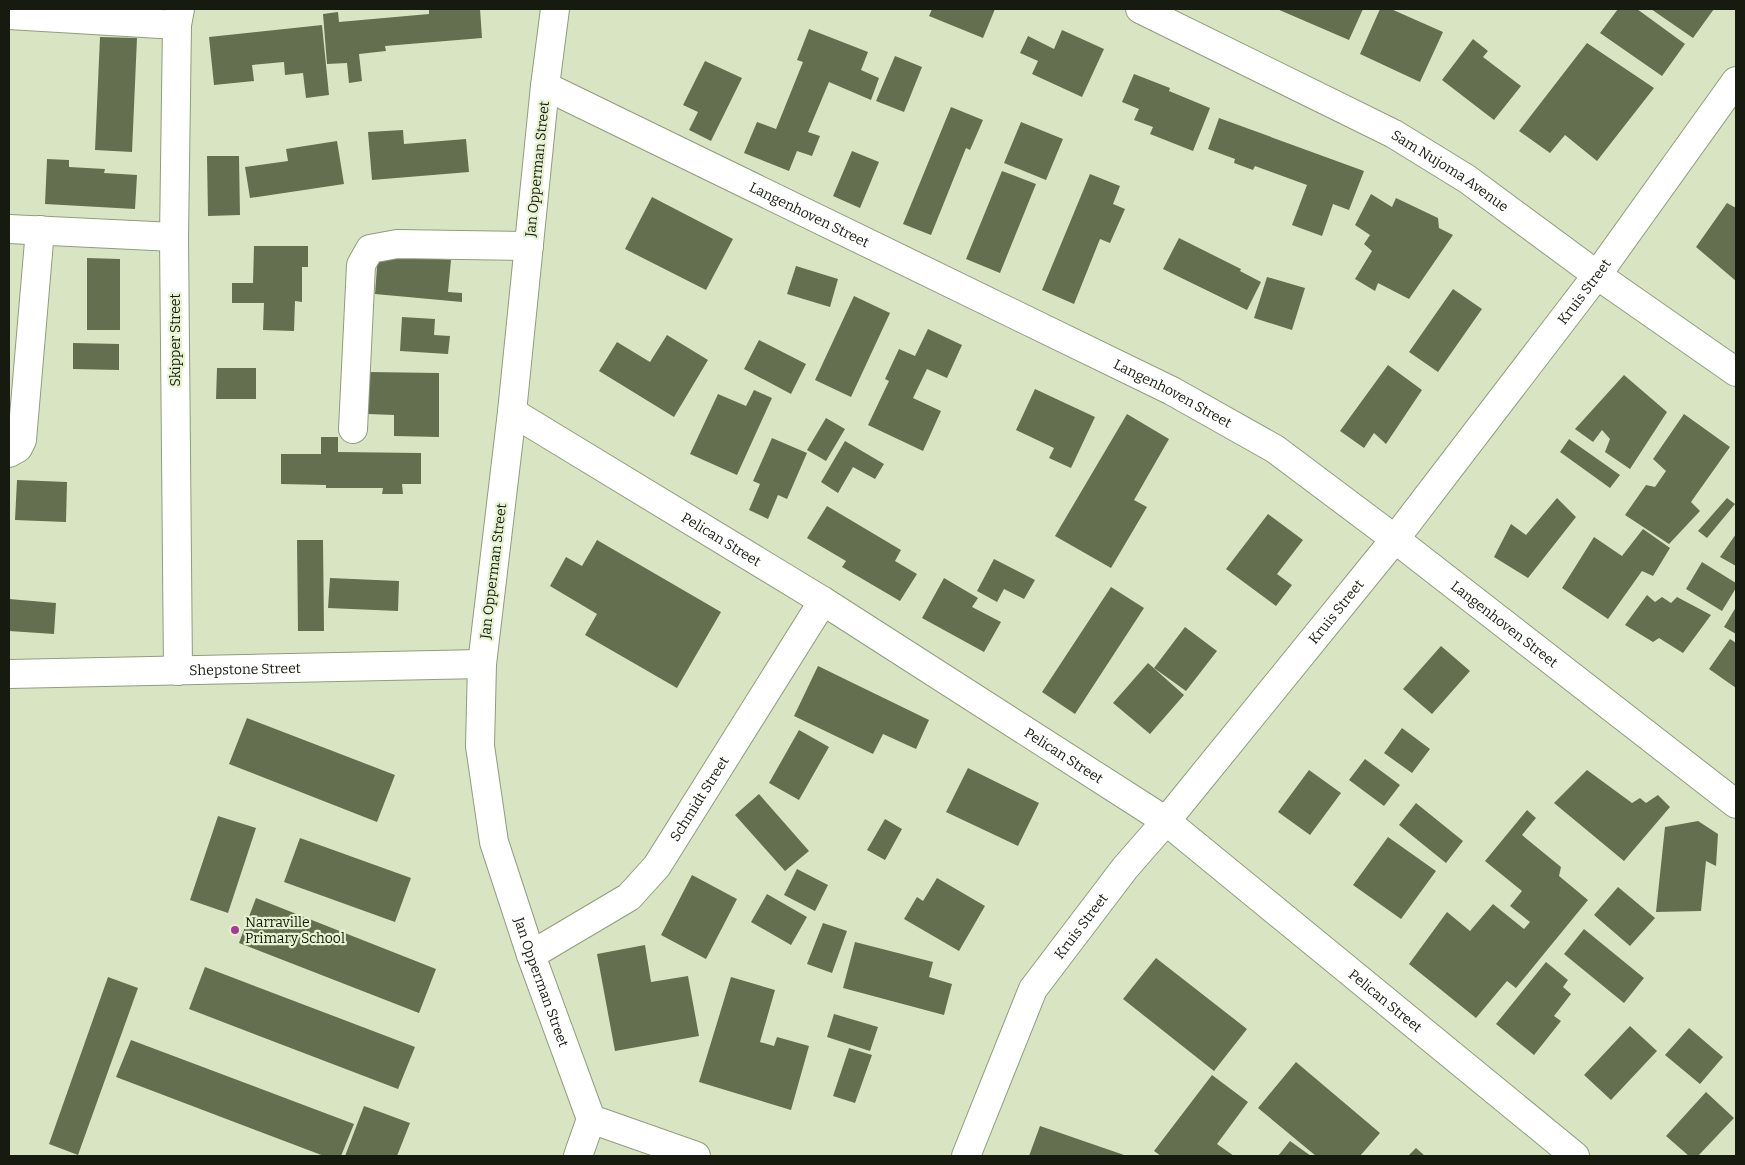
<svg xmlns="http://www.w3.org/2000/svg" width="1745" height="1165" viewBox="0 0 1745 1165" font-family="Bitter,serif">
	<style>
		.building { fill: #646f50 }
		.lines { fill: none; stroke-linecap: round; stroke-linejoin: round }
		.minor-casing { stroke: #919c7c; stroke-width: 30 }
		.minor { stroke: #fff; stroke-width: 28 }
		.poi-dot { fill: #a63999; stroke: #e6f2cf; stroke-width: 2 }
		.labels { text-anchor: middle; stroke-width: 4.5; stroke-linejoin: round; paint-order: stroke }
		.street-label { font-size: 14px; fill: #171b0f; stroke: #e6f2cf }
		.poi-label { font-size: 14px; fill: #171b0f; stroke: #e6f2cf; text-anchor: start }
	</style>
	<rect width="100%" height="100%" fill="#d9e5c2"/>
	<path class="building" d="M 429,9 L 480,9 L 482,38 L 385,46 L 386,51 L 359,54 L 362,81 L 349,83 L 347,63 L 327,64 L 323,14 L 338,12 L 339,22 L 429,14 Z
		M 932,9 L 995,9 L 983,38 L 929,16 Z
		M 1277,9 L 1363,9 L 1349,40 Z
		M 1380,9 L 1391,9 L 1443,32 L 1420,82 L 1360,54 Z
		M 1618,9 L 1637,9 L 1685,44 L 1662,76 L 1600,33 Z
		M 1651,9 L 1714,9 L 1693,38 Z
		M 322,25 L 329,95 L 306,98 L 303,73 L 285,75 L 284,62 L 252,65 L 254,81 L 214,85 L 209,37 Z
		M 809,29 L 868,52 L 861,70 L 879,78 L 871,100 L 829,82 L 808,132 L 820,136 L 812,156 L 797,151 L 789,171 L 744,153 L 757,122 L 776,129 L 803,62 L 797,60 Z
		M 1062,30 L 1104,49 L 1082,97 L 1032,74 L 1038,61 L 1020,53 L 1028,36 L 1054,49 Z
		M 100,37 L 137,38 L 132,152 L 95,150 Z
		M 1473,39 L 1488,51 L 1483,57 L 1521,86 L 1494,120 L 1442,80 Z
		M 1587,43 L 1654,88 L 1597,161 L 1565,135 L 1550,153 L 1519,131 Z
		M 895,56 L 922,67 L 904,112 L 876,101 Z
		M 705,61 L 742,78 L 711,141 L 689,130 L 698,112 L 683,105 Z
		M 1134,74 L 1170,88 L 1169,91 L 1210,108 L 1193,151 L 1150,134 L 1153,127 L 1134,120 L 1139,109 L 1122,102 Z
		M 951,107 L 983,120 L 970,150 L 966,148 L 931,235 L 903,224 Z
		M 1219,118 L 1364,171 L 1349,210 L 1333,204 L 1322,236 L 1292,225 L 1307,185 L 1255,166 L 1253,170 L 1234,163 L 1235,159 L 1208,149 Z
		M 1021,122 L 1063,139 L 1046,180 L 1004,163 Z
		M 403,130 L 404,144 L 466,139 L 469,172 L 372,180 L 368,132 Z
		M 337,141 L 344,184 L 250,198 L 245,167 L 288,161 L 286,149 Z
		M 852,151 L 879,162 L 860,208 L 833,196 Z
		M 207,156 L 239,156 L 240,215 L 208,216 Z
		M 47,159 L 69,160 L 69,167 L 105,169 L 104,173 L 137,175 L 135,209 L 45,204 Z
		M 1002,171 L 1036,184 L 1000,273 L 966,259 Z
		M 1090,174 L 1120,186 L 1113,204 L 1125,209 L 1110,243 L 1100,239 L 1074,304 L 1042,290 Z
		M 1371,194 L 1392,207 L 1396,198 L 1438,218 L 1439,228 L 1453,235 L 1409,299 L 1378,283 L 1375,291 L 1355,279 L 1372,251 L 1364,244 L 1370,235 L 1355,225 Z
		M 652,197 L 733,239 L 706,290 L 625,249 Z
		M 1727,203 L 1736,208 L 1736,281 L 1696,247 Z
		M 1179,238 L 1241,269 L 1240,271 L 1261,282 L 1247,310 L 1163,269 Z
		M 254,246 L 308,246 L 308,267 L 302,267 L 302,302 L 295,301 L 294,331 L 263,330 L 264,303 L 232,303 L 232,283 L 253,283 Z
		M 378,254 L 451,260 L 448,292 L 462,293 L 462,302 L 375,294 Z
		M 87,258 L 120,259 L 120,330 L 87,330 Z
		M 796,266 L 838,279 L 830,307 L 787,294 Z
		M 1267,277 L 1305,288 L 1292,330 L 1254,318 Z
		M 1453,289 L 1482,309 L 1438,372 L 1409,352 Z
		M 854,296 L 890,313 L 851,397 L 815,380 Z
		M 402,317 L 435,319 L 434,335 L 450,336 L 448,354 L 400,351 Z
		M 928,329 L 962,345 L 947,378 L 927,369 L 913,398 L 941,411 L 923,451 L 868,425 L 889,381 L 885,379 L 899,349 L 915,356 Z
		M 667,335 L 708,360 L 674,417 L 599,371 L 617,342 L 650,362 Z
		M 759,340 L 806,364 L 791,394 L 744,369 Z
		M 73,343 L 119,344 L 119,370 L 73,369 Z
		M 1388,365 L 1422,390 L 1386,444 L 1374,433 L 1364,448 L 1340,431 Z
		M 217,368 L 256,368 L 256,399 L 216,399 Z
		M 369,372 L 439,373 L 439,437 L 394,436 L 394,415 L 368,414 Z
		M 1624,375 L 1667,412 L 1630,469 L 1605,452 L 1610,439 L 1602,430 L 1593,442 L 1575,429 Z
		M 1035,389 L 1095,417 L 1071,468 L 1049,458 L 1054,448 L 1016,430 Z
		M 754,390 L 772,398 L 737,475 L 690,454 L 718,394 L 746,406 Z
		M 1127,414 L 1169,439 L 1134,500 L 1147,507 L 1111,568 L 1055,536 Z
		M 1684,414 L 1730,447 L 1691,502 L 1700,511 L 1669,544 L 1625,515 L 1646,485 L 1655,487 L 1666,471 L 1653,459 Z
		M 826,418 L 845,429 L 826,461 L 807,450 Z
		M 321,437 L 338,437 L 338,452 L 421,453 L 421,484 L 402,484 L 403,494 L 382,494 L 383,488 L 326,488 L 326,485 L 281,484 L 281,454 L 321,454 Z
		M 772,438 L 807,453 L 787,499 L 778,495 L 768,519 L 749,510 L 760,484 L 753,481 Z
		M 1569,439 L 1620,475 L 1610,488 L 1560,452 Z
		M 845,441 L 884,464 L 875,479 L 853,467 L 838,493 L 821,482 Z
		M 17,480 L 67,482 L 66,522 L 15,520 Z
		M 1557,498 L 1576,517 L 1528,578 L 1494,557 L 1511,524 L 1526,535 Z
		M 1727,498 L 1735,504 L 1707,538 L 1698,531 Z
		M 827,506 L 901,550 L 895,561 L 917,574 L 900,601 L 842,567 L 846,561 L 807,538 Z
		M 1268,514 L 1303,540 L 1277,574 L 1292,585 L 1276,606 L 1226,569 Z
		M 1643,529 L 1670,548 L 1653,576 L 1642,571 L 1608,619 L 1562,588 L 1594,537 L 1622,556 Z
		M 1736,534 L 1736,566 L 1720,557 Z
		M 297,540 L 323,540 L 324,631 L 298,631 Z
		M 597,540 L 721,612 L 677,688 L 585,635 L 597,614 L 550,586 L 566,557 L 582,566 Z
		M 994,559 L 1035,580 L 1024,599 L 1004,589 L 997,602 L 977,591 Z
		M 1702,562 L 1736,583 L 1736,588 L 1722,611 L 1686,589 Z
		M 330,578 L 399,581 L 398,611 L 328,608 Z
		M 944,578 L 978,598 L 972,607 L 1001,622 L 984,652 L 922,618 Z
		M 1111,587 L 1144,608 L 1075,714 L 1042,692 Z
		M 1647,595 L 1655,602 L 1662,597 L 1671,603 L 1677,597 L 1711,615 L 1683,653 L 1659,638 L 1653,642 L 1625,625 Z
		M 9,599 L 56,603 L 54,634 L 9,631 Z
		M 1736,607 L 1736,634 L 1724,627 Z
		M 1185,627 L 1217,651 L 1186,691 L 1154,668 Z
		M 1730,639 L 1736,643 L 1736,688 L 1709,669 Z
		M 1441,646 L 1470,671 L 1432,714 L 1403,689 Z
		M 1148,663 L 1184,695 L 1150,734 L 1113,703 Z
		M 818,666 L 929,720 L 916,749 L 883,734 L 873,754 L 794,716 Z
		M 247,718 L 395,775 L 377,822 L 229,764 Z
		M 1402,728 L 1430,749 L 1412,773 L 1384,753 Z
		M 799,730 L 829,747 L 799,800 L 769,783 Z
		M 1365,759 L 1400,785 L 1384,806 L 1349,780 Z
		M 968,768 L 1039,803 L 1018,846 L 946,812 Z
		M 1309,770 L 1341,793 L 1310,835 L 1278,812 Z
		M 1587,770 L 1632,803 L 1640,798 L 1646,803 L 1658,795 L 1670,807 L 1624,861 L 1554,803 Z
		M 759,794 L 809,851 L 785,871 L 735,815 Z
		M 1416,803 L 1463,841 L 1446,863 L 1399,825 Z
		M 1527,810 L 1536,818 L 1522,835 L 1561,867 L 1559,876 L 1588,900 L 1516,988 L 1507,981 L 1476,1018 L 1409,964 L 1447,912 L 1470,931 L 1493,904 L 1524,929 L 1530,922 L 1510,906 L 1522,891 L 1485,861 Z
		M 218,816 L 256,828 L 228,913 L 190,900 Z
		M 885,819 L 902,829 L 885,860 L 867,850 Z
		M 1698,821 L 1718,834 L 1716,866 L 1706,861 L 1701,911 L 1656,912 L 1665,827 Z
		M 1388,837 L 1436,871 L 1401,919 L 1353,885 Z
		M 300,838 L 411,878 L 395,922 L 284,882 Z
		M 797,869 L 828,885 L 815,911 L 784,895 Z
		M 692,875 L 737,899 L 706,959 L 661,935 Z
		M 937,878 L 985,906 L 959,951 L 904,919 L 917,897 L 923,901 Z
		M 1618,887 L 1655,918 L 1630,946 L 1594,915 Z
		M 767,894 L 807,917 L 791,945 L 751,922 Z
		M 256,898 L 436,969 L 419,1013 L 239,943 Z
		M 823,923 L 847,931 L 832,973 L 807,964 Z
		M 1584,929 L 1644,978 L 1624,1003 L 1564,954 Z
		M 855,942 L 933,962 L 929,977 L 952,984 L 944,1015 L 843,988 Z
		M 645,945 L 651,982 L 688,976 L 699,1036 L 615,1051 L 597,954 Z
		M 1156,958 L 1247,1029 L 1214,1071 L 1123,999 Z
		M 1546,962 L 1568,980 L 1563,987 L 1571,994 L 1554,1016 L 1561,1021 L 1534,1055 L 1496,1024 Z
		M 205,967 L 415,1047 L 398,1089 L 189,1009 Z
		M 108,977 L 138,988 L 78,1155 L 49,1144 Z
		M 731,977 L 775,990 L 760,1042 L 774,1046 L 777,1037 L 809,1046 L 791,1110 L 699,1082 Z
		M 834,1014 L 878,1027 L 870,1051 L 827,1037 Z
		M 1630,1026 L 1657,1051 L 1611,1100 L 1584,1075 Z
		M 1689,1028 L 1723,1057 L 1700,1084 L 1665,1055 Z
		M 131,1040 L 354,1124 L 341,1156 L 324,1156 L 116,1077 Z
		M 849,1048 L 872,1055 L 855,1103 L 833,1096 Z
		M 1296,1062 L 1380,1133 L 1360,1156 L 1316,1156 L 1258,1108 Z
		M 1212,1075 L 1248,1102 L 1217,1144 L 1234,1156 L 1161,1156 L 1154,1151 Z
		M 1706,1092 L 1734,1118 L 1698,1156 L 1689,1156 L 1666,1136 Z
		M 364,1106 L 410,1123 L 397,1156 L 345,1156 Z
		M 1040,1126 L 1127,1156 L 1029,1156 Z
		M 1290,1141 L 1311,1156 L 1278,1156 Z
		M 1416,1148 L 1425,1156 L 1408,1156 Z"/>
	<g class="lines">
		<g class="minor-casing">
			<g id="minor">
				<path id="s1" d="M 555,9 L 545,86 L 512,412 L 482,664 L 480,746 L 494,842 L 531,955 L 591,1119"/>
				<path id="s2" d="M 1140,9 L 1394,134 L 1467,179 L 1597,275 L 1736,372"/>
				<path d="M 9,15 L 177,25"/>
				<path id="s3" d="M 545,86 L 1172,391 L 1275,449 L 1395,539 L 1736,804"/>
				<path d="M 9,229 L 174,237"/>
				<path id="s4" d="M 512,412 L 823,601 L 1166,821 L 1575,1156"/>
				<path d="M 353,429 L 361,265 L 370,249 L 397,244 L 529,246"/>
				<path d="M 9,453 L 18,448 L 22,440 L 40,230"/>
				<path d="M 178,671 L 174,237 L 177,25 L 180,9"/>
				<path id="s5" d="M 9,674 L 482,664"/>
				<path id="s6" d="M 531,955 L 629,897 L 657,866 L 823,601"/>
				<path d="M 591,1119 L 696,1156"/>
				<path d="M 578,1156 L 591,1119"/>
				<path id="s7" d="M 966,1156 L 1033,989 L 1125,868 L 1166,821 L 1395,539 L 1597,275 L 1736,81"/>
			</g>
		</g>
		<use href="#minor" class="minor"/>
	</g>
	<circle class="poi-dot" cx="235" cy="930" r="5"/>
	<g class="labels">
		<g class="street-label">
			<text transform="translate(537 169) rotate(-84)" y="5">Jan Opperman Street</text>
			<text dy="5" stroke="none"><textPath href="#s2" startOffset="350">Sam Nujoma Avenue</textPath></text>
			<text dy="5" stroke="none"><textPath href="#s3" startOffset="294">Langenhoven Street</textPath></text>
			<text dy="5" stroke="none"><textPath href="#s7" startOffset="1069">Kruis Street</textPath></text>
			<text transform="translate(175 340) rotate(-90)" y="5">Skipper Street</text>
			<text dy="5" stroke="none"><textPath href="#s3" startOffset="699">Langenhoven Street</textPath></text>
			<text dy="5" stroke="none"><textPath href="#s4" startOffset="245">Pelican Street</textPath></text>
			<text transform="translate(493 571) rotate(-83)" y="5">Jan Opperman Street</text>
			<text dy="5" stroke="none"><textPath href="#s7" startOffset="664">Kruis Street</textPath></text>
			<text dy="5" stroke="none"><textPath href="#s3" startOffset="1104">Langenhoven Street</textPath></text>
			<text dy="5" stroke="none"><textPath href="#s5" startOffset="236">Shepstone Street</textPath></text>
			<text dy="5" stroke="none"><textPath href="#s4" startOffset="650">Pelican Street</textPath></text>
			<text dy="5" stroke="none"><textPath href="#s6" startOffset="235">Schmidt Street</textPath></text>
			<text dy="5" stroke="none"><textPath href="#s7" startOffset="259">Kruis Street</textPath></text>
			<text dy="5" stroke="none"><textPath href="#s1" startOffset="986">Jan Opperman Street</textPath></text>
			<text dy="5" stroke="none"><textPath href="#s4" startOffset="1055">Pelican Street</textPath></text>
		</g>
		<g class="poi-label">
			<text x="245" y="927">Narraville<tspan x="245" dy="16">Primary School</tspan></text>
		</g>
	</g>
	<rect width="1745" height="1165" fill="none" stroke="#171b0f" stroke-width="20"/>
</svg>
